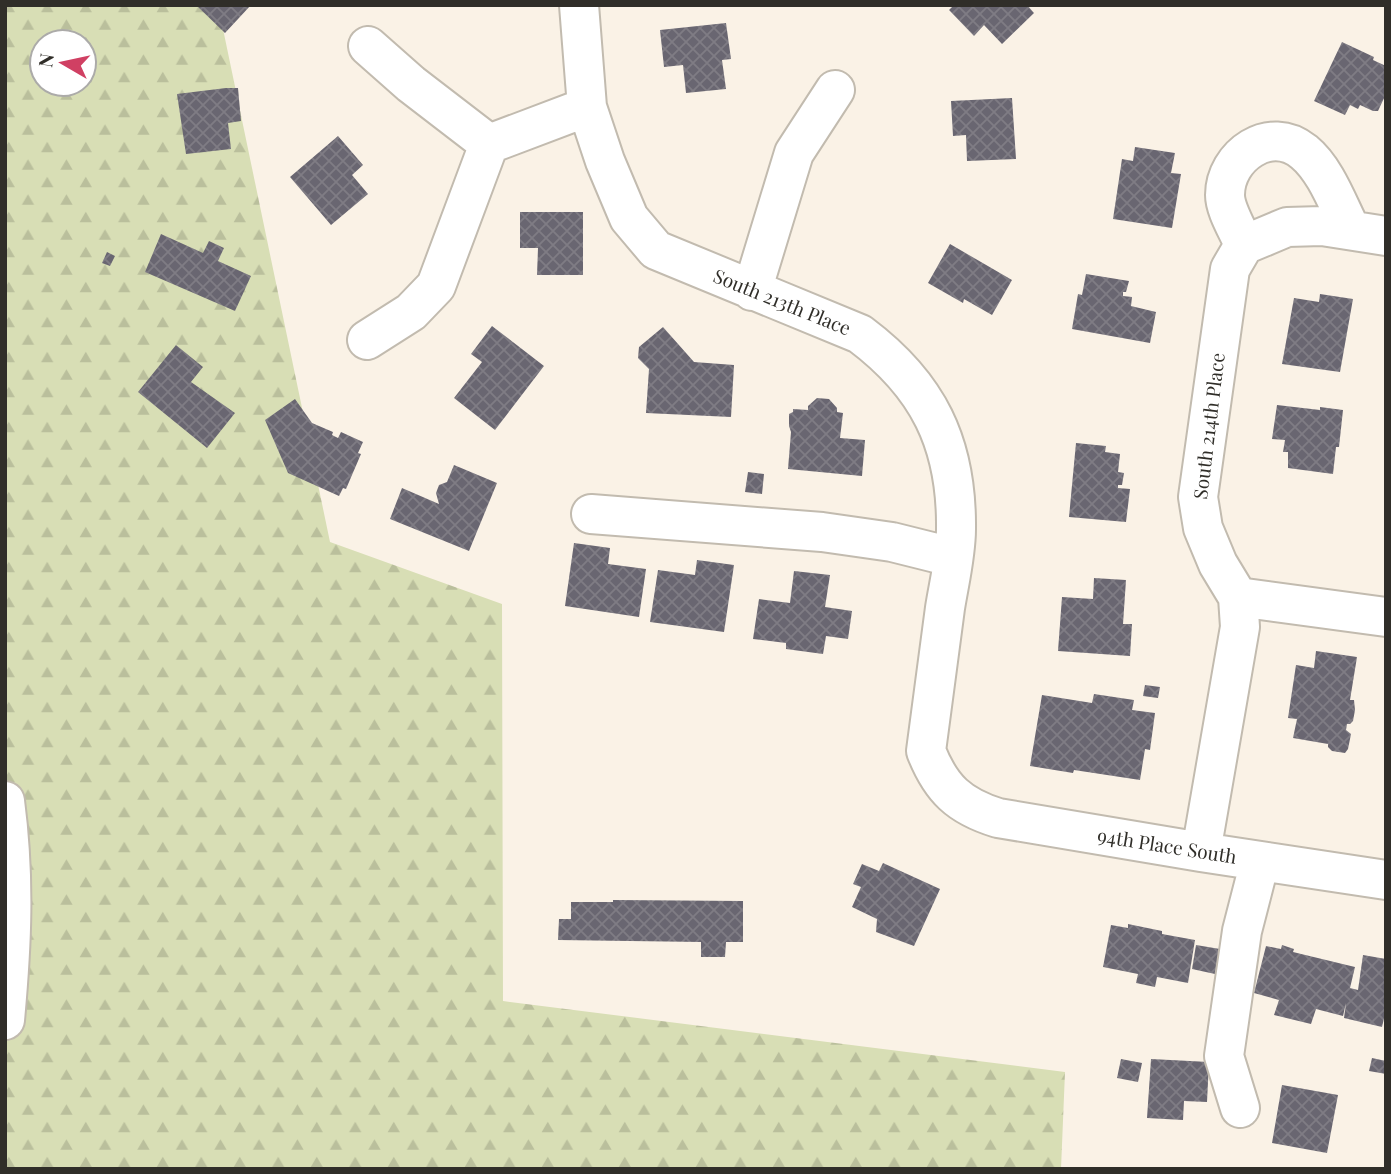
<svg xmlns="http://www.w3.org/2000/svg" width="1391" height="1174" viewBox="0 0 1391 1174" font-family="'Playfair Display',serif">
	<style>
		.forest { fill: url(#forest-firs); fill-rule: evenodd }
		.building { fill: url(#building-cross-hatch) }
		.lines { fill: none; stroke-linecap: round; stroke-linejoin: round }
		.minor-casing { stroke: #c2bbaf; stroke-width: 42 }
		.major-casing { stroke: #c2bbaf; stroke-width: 42 }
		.minor { stroke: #fff; stroke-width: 38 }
		.major { stroke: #fff; stroke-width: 38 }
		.labels { text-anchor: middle; stroke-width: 7; stroke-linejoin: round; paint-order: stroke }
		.street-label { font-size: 19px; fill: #302e29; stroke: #fff }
	</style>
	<defs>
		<pattern id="forest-firs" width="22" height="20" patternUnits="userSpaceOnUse" patternTransform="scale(1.75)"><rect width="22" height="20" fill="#d8deb5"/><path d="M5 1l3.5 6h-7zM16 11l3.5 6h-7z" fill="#babf9c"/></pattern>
		<pattern id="building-cross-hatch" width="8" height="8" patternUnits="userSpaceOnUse" patternTransform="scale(1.75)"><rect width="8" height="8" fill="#696671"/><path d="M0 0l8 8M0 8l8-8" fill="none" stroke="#7f7c84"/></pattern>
	</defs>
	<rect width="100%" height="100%" fill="#faf2e6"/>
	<path class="forest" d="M 5,5 L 218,5 L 330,542 L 502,604 L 503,1001 L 1065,1072 L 1061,1169 L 5,1169 ZM 42,42 L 84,42 L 84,84 L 42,84 Z"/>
	<path class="building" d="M 196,5 L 251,5 L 225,33 Z
		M 954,5 L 1027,5 L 1034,13 L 1002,44 L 984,25 L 974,36 L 949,10 Z
		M 726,23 L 731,59 L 722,60 L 726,89 L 686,93 L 683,65 L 664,67 L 660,30 Z
		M 1342,42 L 1374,57 L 1373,60 L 1386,66 L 1386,94 L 1378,111 L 1373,111 L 1360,105 L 1358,109 L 1350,105 L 1345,115 L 1314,101 Z
		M 226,88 L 238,88 L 241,121 L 228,123 L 231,149 L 186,154 L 177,94 Z
		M 1012,98 L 1016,159 L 967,161 L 966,135 L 953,136 L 951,101 Z
		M 338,136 L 363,165 L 352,175 L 368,194 L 331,225 L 290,177 Z
		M 1135,147 L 1175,153 L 1171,173 L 1181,174 L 1172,228 L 1113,219 L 1122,159 L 1133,161 Z
		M 520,212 L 583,212 L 583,275 L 537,275 L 538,248 L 520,248 Z
		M 161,234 L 203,253 L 209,241 L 224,248 L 218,261 L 251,276 L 235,311 L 145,272 Z
		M 950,244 L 1012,280 L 992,315 L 964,299 L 963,303 L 928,283 Z
		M 107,252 L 115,256 L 110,266 L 102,263 Z
		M 1086,274 L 1129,281 L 1126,292 L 1123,292 L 1123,296 L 1132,297 L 1131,306 L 1156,312 L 1150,343 L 1072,329 L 1078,294 L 1082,295 Z
		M 1320,294 L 1353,299 L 1340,372 L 1282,364 L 1294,298 L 1319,302 Z
		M 492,326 L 544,366 L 495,430 L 454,398 L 482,362 L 471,354 Z
		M 663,327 L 694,362 L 734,365 L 731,417 L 646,413 L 649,369 L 638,358 L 639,347 Z
		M 176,345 L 203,367 L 191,382 L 235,413 L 207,448 L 138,392 Z
		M 817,398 L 829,399 L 837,408 L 837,412 L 843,413 L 840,438 L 865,440 L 862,476 L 788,469 L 791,432 L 789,426 L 789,414 L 793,412 L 793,409 L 808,410 L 808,406 Z
		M 295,399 L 312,423 L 333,432 L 332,435 L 338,438 L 341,432 L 363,442 L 358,453 L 361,454 L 346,489 L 343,488 L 339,496 L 288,473 L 265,420 Z
		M 1277,405 L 1320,410 L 1320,407 L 1343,410 L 1339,447 L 1336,447 L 1333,474 L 1288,468 L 1288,452 L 1283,452 L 1285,440 L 1272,439 Z
		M 1076,443 L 1106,446 L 1105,452 L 1120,454 L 1118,472 L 1124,473 L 1122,485 L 1118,485 L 1118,488 L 1130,489 L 1126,522 L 1069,517 Z
		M 454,465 L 497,483 L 469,551 L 390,519 L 402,488 L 439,504 L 436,493 L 439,485 L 447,482 Z
		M 748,472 L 764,474 L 762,494 L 745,492 Z
		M 574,543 L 610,548 L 608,564 L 646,569 L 639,617 L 565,606 Z
		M 697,560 L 734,565 L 724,632 L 650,622 L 658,570 L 695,575 Z
		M 794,571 L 830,575 L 825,607 L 852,611 L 848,639 L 826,636 L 823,654 L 786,649 L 786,643 L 753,639 L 759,599 L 790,603 Z
		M 1094,578 L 1126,580 L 1123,624 L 1132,624 L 1130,656 L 1058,651 L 1062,597 L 1093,599 Z
		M 1316,651 L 1357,657 L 1350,700 L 1354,700 L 1355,710 L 1353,721 L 1350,724 L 1347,724 L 1346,730 L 1351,734 L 1348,749 L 1345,753 L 1332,751 L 1328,747 L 1328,744 L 1293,738 L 1297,719 L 1288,718 L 1296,665 L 1314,668 Z
		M 1145,685 L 1160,687 L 1158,698 L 1143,696 Z
		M 1094,694 L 1134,700 L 1132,710 L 1155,713 L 1150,750 L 1145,749 L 1140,780 L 1074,770 L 1073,773 L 1030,766 L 1042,695 L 1092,703 Z
		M 883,863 L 940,889 L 914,946 L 876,932 L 877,919 L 852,907 L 861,887 L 853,884 L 862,864 L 879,871 Z
		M 613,900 L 743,901 L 743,942 L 726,942 L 725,957 L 701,957 L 701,942 L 558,940 L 559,919 L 571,919 L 571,902 L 613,902 Z
		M 1128,924 L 1162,931 L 1162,934 L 1195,940 L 1188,983 L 1157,977 L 1155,987 L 1136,983 L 1138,974 L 1103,967 L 1111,925 L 1128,928 Z
		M 1196,945 L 1220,949 L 1215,974 L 1192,969 Z
		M 1282,945 L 1294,949 L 1293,952 L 1355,967 L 1350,988 L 1358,990 L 1363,955 L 1386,959 L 1386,1010 L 1382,1027 L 1344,1018 L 1346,1003 L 1343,1016 L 1316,1009 L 1311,1024 L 1274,1015 L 1279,1000 L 1254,993 L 1266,946 L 1281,949 Z
		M 1372,1058 L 1386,1061 L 1386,1074 L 1369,1071 Z
		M 1121,1059 L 1142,1063 L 1138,1082 L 1117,1078 Z
		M 1151,1059 L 1209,1062 L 1207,1102 L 1184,1101 L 1183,1120 L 1147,1118 Z
		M 1282,1085 L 1338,1095 L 1327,1153 L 1272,1143 Z"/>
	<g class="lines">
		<g class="minor-casing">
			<path id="minor" d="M 579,5 L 587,107 L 605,161 L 629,218 L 656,250 L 860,334 C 928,385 957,443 956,529 C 956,555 949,583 945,608 C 939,656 932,703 926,751 C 941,789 959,806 998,818 L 1201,852 L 1386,880
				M 368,46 L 411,84 L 489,144
				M 489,144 L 587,107
				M 1244,245 C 1238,230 1225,210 1225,195 C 1225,156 1270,124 1304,152 C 1326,170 1338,205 1351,230
				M 752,291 L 794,153 L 835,90
				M 367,340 L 411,312 L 436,286 L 489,144
				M 591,514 L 822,532 L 892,542 L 952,557
				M 1238,597 L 1386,617
				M 1201,852 L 1240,627 L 1238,597 L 1218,564 L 1203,528 L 1198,497 L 1230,269 L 1244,245 L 1287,227 L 1322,226 L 1386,236
				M 1240,1108 L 1224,1056 L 1242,931 L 1260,861"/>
		</g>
		<g class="major-casing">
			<path id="major" d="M 5,801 C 15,877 12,944 5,1020"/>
		</g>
		<use href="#minor" class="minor"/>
		<use href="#major" class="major"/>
	</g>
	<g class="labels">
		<g class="street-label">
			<text transform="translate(782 302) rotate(22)" y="7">South 213th Place</text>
			<text transform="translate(1209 426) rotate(-83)" y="7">South 214th Place</text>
			<text transform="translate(1167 846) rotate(9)" y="7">94th Place South</text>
		</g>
	</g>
	<rect width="1391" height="1174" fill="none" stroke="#302e29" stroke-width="14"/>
	<g transform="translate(63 63) rotate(279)"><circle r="33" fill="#ffffff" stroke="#acaba9" stroke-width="2"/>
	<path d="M0-5L12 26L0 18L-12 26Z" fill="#d04063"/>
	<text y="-10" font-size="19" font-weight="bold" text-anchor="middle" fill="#302e29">N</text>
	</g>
</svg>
